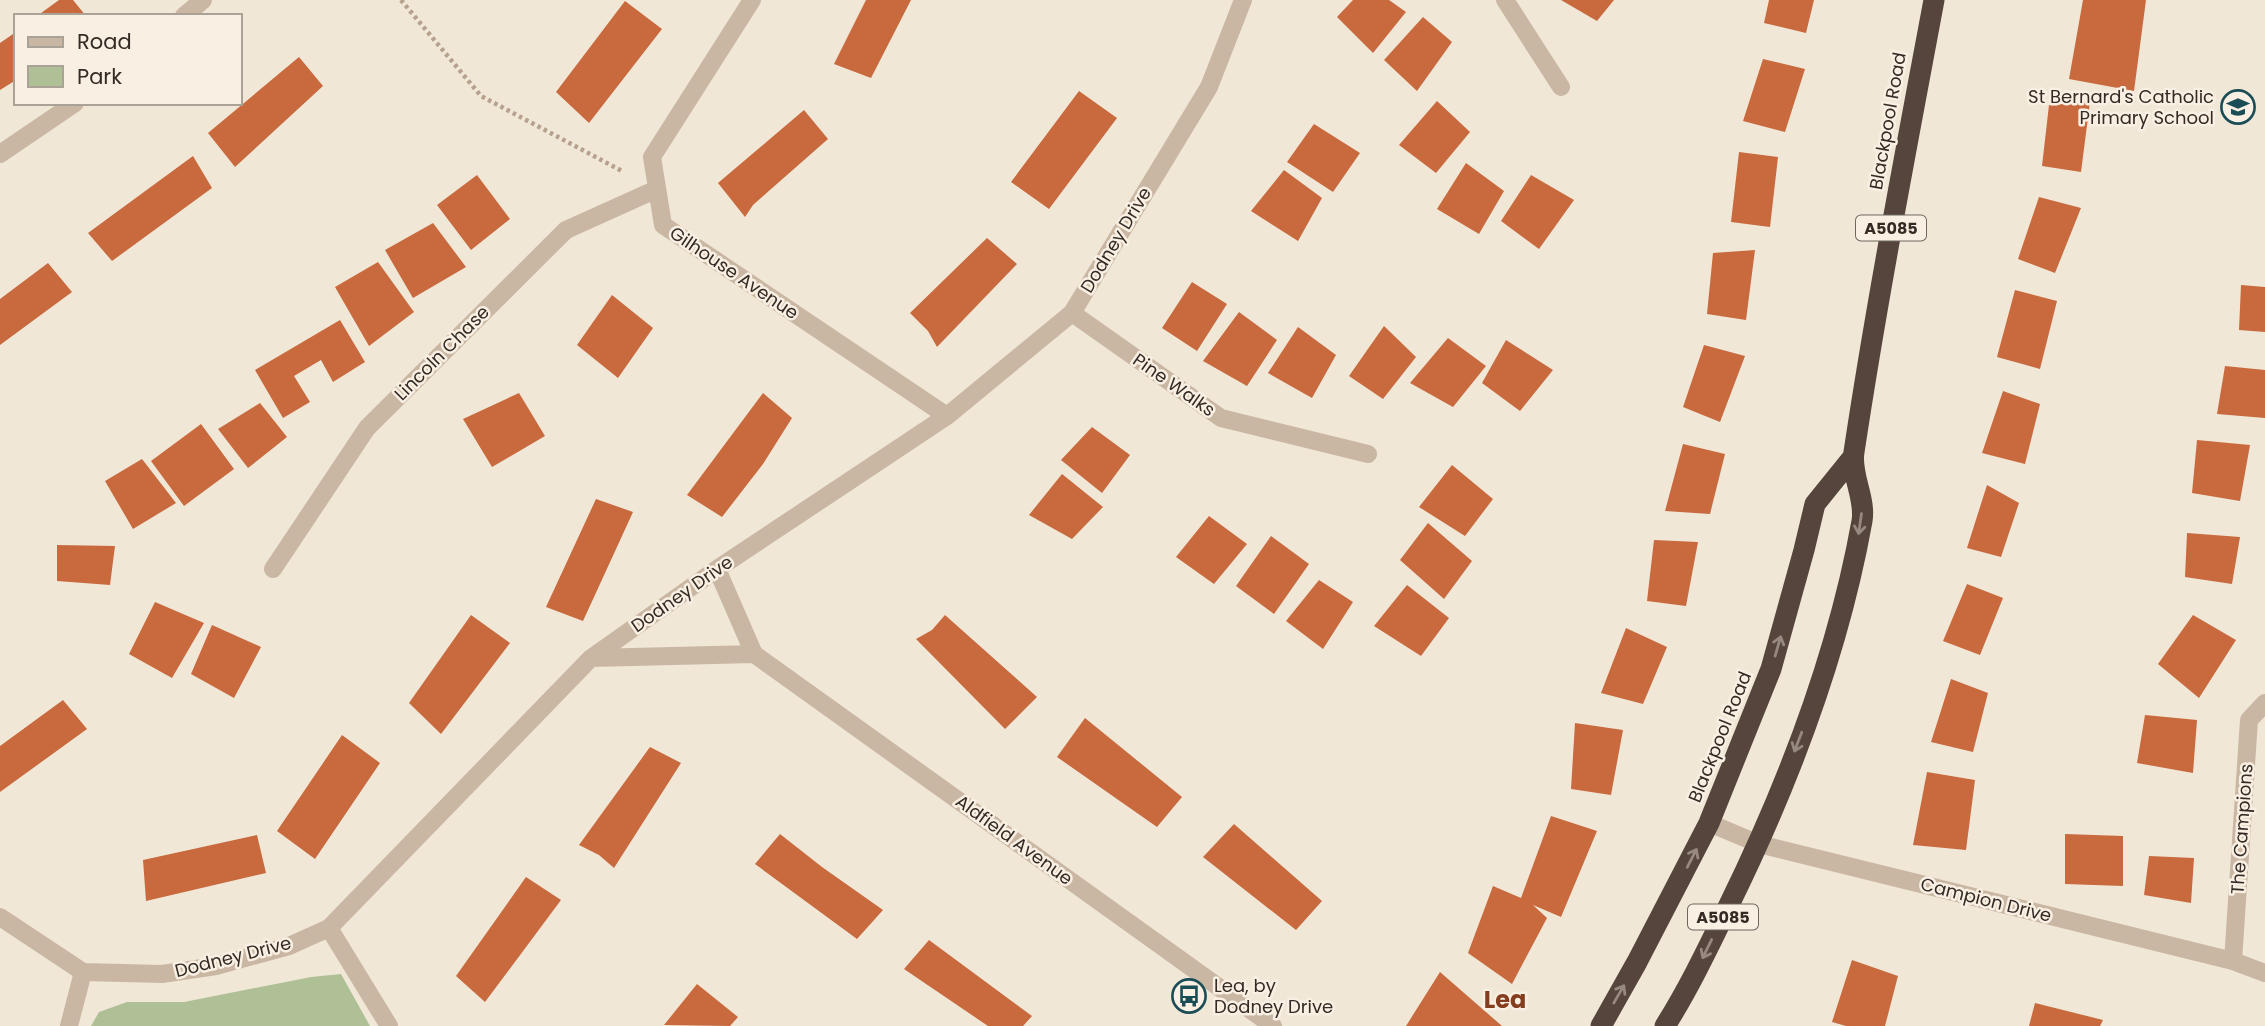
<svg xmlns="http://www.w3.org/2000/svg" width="2265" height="1026" viewBox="0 0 2265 1026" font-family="Poppins,sans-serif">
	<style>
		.green { fill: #afc097 }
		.building { fill: #c8693e }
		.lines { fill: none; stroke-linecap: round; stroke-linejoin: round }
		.path { stroke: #b5a18d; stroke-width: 4.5; stroke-dasharray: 3.5 3.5; stroke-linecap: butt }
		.street { stroke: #c9b7a3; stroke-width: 18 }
		.highway { stroke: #55453c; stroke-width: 21 }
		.oneway { stroke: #97897f }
		.labels { text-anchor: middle; stroke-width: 5; stroke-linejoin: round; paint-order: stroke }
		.shield { fill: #f9f0e3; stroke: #6f665e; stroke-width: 2 }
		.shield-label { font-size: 16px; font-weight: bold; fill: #342b25 }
		.poi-label { font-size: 18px; fill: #342b25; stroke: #f9f0e3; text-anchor: end }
		.street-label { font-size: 18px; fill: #342b25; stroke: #f9f0e3 }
		.district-label { font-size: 24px; font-weight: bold; fill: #843d1d; stroke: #f9f0e3 }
	</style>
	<rect width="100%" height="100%" fill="#f1e7d7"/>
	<path class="green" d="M 341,974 L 370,1026 L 91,1026 L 99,1012 L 127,1002 L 184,1002 L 311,977 Z"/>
	<path class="building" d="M 59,0 L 73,0 L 86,16 L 37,16 Z
		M 866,0 L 911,0 L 871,78 L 834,64 Z
		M 1353,0 L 1389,0 L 1406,12 L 1373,53 L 1337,17 Z
		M 1561,0 L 1614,0 L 1597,21 Z
		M 1769,0 L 1814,0 L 1806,33 L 1764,23 Z
		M 2083,0 L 2146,0 L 2134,91 L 2069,79 Z
		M 625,1 L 662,29 L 589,123 L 556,92 Z
		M 1423,17 L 1452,42 L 1417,91 L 1384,60 Z
		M 16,32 L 16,80 L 0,90 L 0,43 Z
		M 299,57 L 323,86 L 235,167 L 208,133 Z
		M 1763,59 L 1805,69 L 1785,132 L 1743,121 Z
		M 1079,91 L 1117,118 L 1049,209 L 1011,182 Z
		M 1437,101 L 1470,132 L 1436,173 L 1399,145 Z
		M 2090,102 L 2081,172 L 2042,166 L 2049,105 Z
		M 804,110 L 828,139 L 753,205 L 745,217 L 718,183 Z
		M 1314,124 L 1360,153 L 1333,192 L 1287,162 Z
		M 1739,152 L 1778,157 L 1770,227 L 1731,222 Z
		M 193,156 L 212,188 L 112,261 L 88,233 Z
		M 1466,163 L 1504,191 L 1479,234 L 1437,209 Z
		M 1284,170 L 1322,198 L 1298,241 L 1251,211 Z
		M 477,175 L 510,219 L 471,250 L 437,205 Z
		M 1531,175 L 1574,200 L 1539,249 L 1501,221 Z
		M 2039,197 L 2081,208 L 2055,273 L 2018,259 Z
		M 433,223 L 466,267 L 413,298 L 385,250 Z
		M 987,238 L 1017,264 L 937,347 L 928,331 L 910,313 Z
		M 1755,250 L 1746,320 L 1707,314 L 1713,253 Z
		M 378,262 L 414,312 L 369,346 L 335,287 Z
		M 48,263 L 72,292 L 0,345 L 0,299 Z
		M 1192,282 L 1227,304 L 1197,351 L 1162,328 Z
		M 2241,285 L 2265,287 L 2265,332 L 2239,330 Z
		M 2015,290 L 2057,301 L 2040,369 L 1997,357 Z
		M 612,295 L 653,328 L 618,378 L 577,345 Z
		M 1239,312 L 1277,340 L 1247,386 L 1203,361 Z
		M 340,320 L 365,362 L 333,382 L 321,360 L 294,376 L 310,402 L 283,418 L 255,370 Z
		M 1384,326 L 1416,357 L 1383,399 L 1349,376 Z
		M 1298,327 L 1336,355 L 1312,398 L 1268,373 Z
		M 1448,338 L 1486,366 L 1453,407 L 1410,383 Z
		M 1506,340 L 1553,370 L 1520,411 L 1482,383 Z
		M 1704,345 L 1745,356 L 1720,422 L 1683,407 Z
		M 2225,366 L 2265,370 L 2265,418 L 2217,414 Z
		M 2003,391 L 2040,404 L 2025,464 L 1982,453 Z
		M 519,393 L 545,436 L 492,467 L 463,419 Z
		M 763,393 L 792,418 L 763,464 L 722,517 L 687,495 Z
		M 260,403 L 287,437 L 248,468 L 218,429 Z
		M 201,424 L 234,469 L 184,506 L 151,461 Z
		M 1092,427 L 1130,455 L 1102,493 L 1061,460 Z
		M 2197,440 L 2250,445 L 2240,501 L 2192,493 Z
		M 1683,444 L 1725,454 L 1710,514 L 1665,511 Z
		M 142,459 L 176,503 L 133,529 L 105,481 Z
		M 1452,465 L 1493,499 L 1465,536 L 1419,507 Z
		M 1062,474 L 1103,507 L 1072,539 L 1029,515 Z
		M 1987,485 L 2019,503 L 2001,557 L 1967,548 Z
		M 596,499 L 633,512 L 583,621 L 546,607 Z
		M 1209,516 L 1247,544 L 1214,584 L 1176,557 Z
		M 1428,523 L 1472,561 L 1444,599 L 1400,560 Z
		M 2187,533 L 2240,537 L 2232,584 L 2185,577 Z
		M 1271,536 L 1309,564 L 1274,614 L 1236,586 Z
		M 1654,540 L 1698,542 L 1686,606 L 1647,601 Z
		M 57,545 L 115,546 L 110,585 L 57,581 Z
		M 1319,580 L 1353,602 L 1323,649 L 1286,621 Z
		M 1967,584 L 2003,598 L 1980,655 L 1943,641 Z
		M 1407,585 L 1449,618 L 1421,656 L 1374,626 Z
		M 155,602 L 204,623 L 172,678 L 129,654 Z
		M 471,615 L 510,643 L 441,734 L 409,703 Z
		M 945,615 L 1037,697 L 1005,729 L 916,639 L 932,630 Z
		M 2193,615 L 2236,640 L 2199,698 L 2158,664 Z
		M 212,625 L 261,647 L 234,698 L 191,674 Z
		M 1626,628 L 1667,647 L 1643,704 L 1601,693 Z
		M 1951,679 L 1988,693 L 1973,752 L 1931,742 Z
		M 63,700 L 87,729 L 0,792 L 0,746 Z
		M 2145,715 L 2197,720 L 2193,773 L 2137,763 Z
		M 1085,718 L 1182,797 L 1157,827 L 1057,757 Z
		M 1575,723 L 1623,730 L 1611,795 L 1571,789 Z
		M 342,735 L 380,763 L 315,859 L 277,831 Z
		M 650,747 L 681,763 L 614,868 L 599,855 L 579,845 Z
		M 1927,772 L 1975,780 L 1966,850 L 1913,845 Z
		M 1551,816 L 1597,831 L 1561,917 L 1533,905 L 1547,918 L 1512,984 L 1468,953 L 1493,886 L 1521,898 Z
		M 1234,824 L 1322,901 L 1296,930 L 1203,857 Z
		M 780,834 L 822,867 L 883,910 L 857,939 L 755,864 Z
		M 2065,834 L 2123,836 L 2123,886 L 2065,884 Z
		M 257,835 L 266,873 L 146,901 L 143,860 Z
		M 2149,856 L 2194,858 L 2191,903 L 2144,895 Z
		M 526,877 L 561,900 L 485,1002 L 456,976 Z
		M 929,940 L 1032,1016 L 1023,1026 L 988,1026 L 904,969 Z
		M 1852,960 L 1898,976 L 1885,1026 L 1846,1026 L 1832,1022 Z
		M 1440,972 L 1502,1026 L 1406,1026 Z
		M 697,984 L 738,1017 L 730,1026 L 664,1025 Z
		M 2035,1003 L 2103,1020 L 2100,1026 L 2029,1026 Z"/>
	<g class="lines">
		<path class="path" d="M 401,0 L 481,96 L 622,171"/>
		<path class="street" d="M 752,0 L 652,157 L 663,225 L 947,416
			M 1505,0 L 1561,87
			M 184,16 L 203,0
			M 0,154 L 75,103
			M 1072,313 L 1221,418 L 1368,454
			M 273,569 L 367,428 L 566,230 L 657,189
			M 717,569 L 754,654 L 1273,1026
			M 591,658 L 754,654
			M 1709,823 L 1759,844 L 2233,961 L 2265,973
			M 0,917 L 83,972 L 162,974 L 216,966 L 289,946 L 329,928 L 591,658 L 717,569 L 947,416 L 1072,313 L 1209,87 L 1243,0
			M 329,928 L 389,1026
			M 2233,961 L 2249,720 L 2265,703
			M 69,1026 L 83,972"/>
		<path class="highway" d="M 1601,1026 L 1637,962 L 1709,823 L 1771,669 L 1804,550 L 1815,504 L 1853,457
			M 1665,1026 C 1689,988 1708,948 1728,907 C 1788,785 1838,655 1862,521 C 1866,498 1850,474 1854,452 C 1877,300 1906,150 1934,0"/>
	</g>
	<defs><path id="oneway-shaft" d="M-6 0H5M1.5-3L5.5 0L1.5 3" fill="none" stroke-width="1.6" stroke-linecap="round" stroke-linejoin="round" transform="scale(1.75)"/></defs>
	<g class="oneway">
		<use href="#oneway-shaft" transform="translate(1860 524) rotate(98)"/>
		<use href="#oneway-shaft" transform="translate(1778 646) rotate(-74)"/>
		<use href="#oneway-shaft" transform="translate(1798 742) rotate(111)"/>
		<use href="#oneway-shaft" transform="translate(1692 858) rotate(-63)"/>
		<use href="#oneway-shaft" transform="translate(1707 949) rotate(116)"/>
		<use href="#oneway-shaft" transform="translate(1619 994) rotate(-60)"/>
	</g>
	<defs>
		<g id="school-ring" transform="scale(1.75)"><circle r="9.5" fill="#f9f0e3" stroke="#1a4d55" stroke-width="1.5"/><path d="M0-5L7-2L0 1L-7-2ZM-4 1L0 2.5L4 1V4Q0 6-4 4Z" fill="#1a4d55"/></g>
		<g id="bus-ring" transform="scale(1.75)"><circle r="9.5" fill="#f9f0e3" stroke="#1a4d55" stroke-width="1.5"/><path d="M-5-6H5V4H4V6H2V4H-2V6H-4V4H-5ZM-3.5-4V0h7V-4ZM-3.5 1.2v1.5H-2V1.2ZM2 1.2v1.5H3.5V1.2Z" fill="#1a4d55"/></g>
	</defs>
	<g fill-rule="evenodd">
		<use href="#school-ring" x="2238" y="107"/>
		<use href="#bus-ring" x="1189" y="996"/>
	</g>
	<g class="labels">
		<g class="shield">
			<rect x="1856" y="215.5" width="70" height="25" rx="5"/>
			<rect x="1688" y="904.5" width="70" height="25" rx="5"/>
		</g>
		<g class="shield-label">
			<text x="1891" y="234">A5085</text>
			<text x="1723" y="923">A5085</text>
		</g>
		<g class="poi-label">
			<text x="2214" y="103">St Bernard's Catholic<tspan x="2214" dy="21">Primary School</tspan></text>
			<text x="1214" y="992" text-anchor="start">Lea, by<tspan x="1214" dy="21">Dodney Drive</tspan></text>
		</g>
		<g class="street-label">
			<text transform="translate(1888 121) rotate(-80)" y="6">Blackpool Road</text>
			<text transform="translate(1116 240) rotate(-59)" y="6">Dodney Drive</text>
			<text transform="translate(734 273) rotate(34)" y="6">Gilhouse Avenue</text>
			<text transform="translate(442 353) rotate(-45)" y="6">Lincoln Chase</text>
			<text transform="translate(1174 385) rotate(35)" y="6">Pine Walks</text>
			<text transform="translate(682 594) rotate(-35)" y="6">Dodney Drive</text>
			<text transform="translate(1720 737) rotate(-68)" y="6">Blackpool Road</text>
			<text transform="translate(2242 829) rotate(-86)" y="6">The Campions</text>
			<text transform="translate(1014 840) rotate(36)" y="6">Aldfield Avenue</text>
			<text transform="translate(1986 900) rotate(14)" y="6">Campion Drive</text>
			<text transform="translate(233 957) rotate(-14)" y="6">Dodney Drive</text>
		</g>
		<g class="district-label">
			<text x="1505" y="1008">Lea</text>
		</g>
	</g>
	<rect x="14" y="14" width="228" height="91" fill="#f9f0e3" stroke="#aaa197" stroke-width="2"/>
	<rect x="28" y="37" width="35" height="10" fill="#c9b7a3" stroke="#aaa197" stroke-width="2"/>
	<text x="77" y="49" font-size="21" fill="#342b25">Road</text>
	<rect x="28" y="66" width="35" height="21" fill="#afc097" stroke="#aaa197" stroke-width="2"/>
	<text x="77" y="84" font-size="21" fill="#342b25">Park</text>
</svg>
